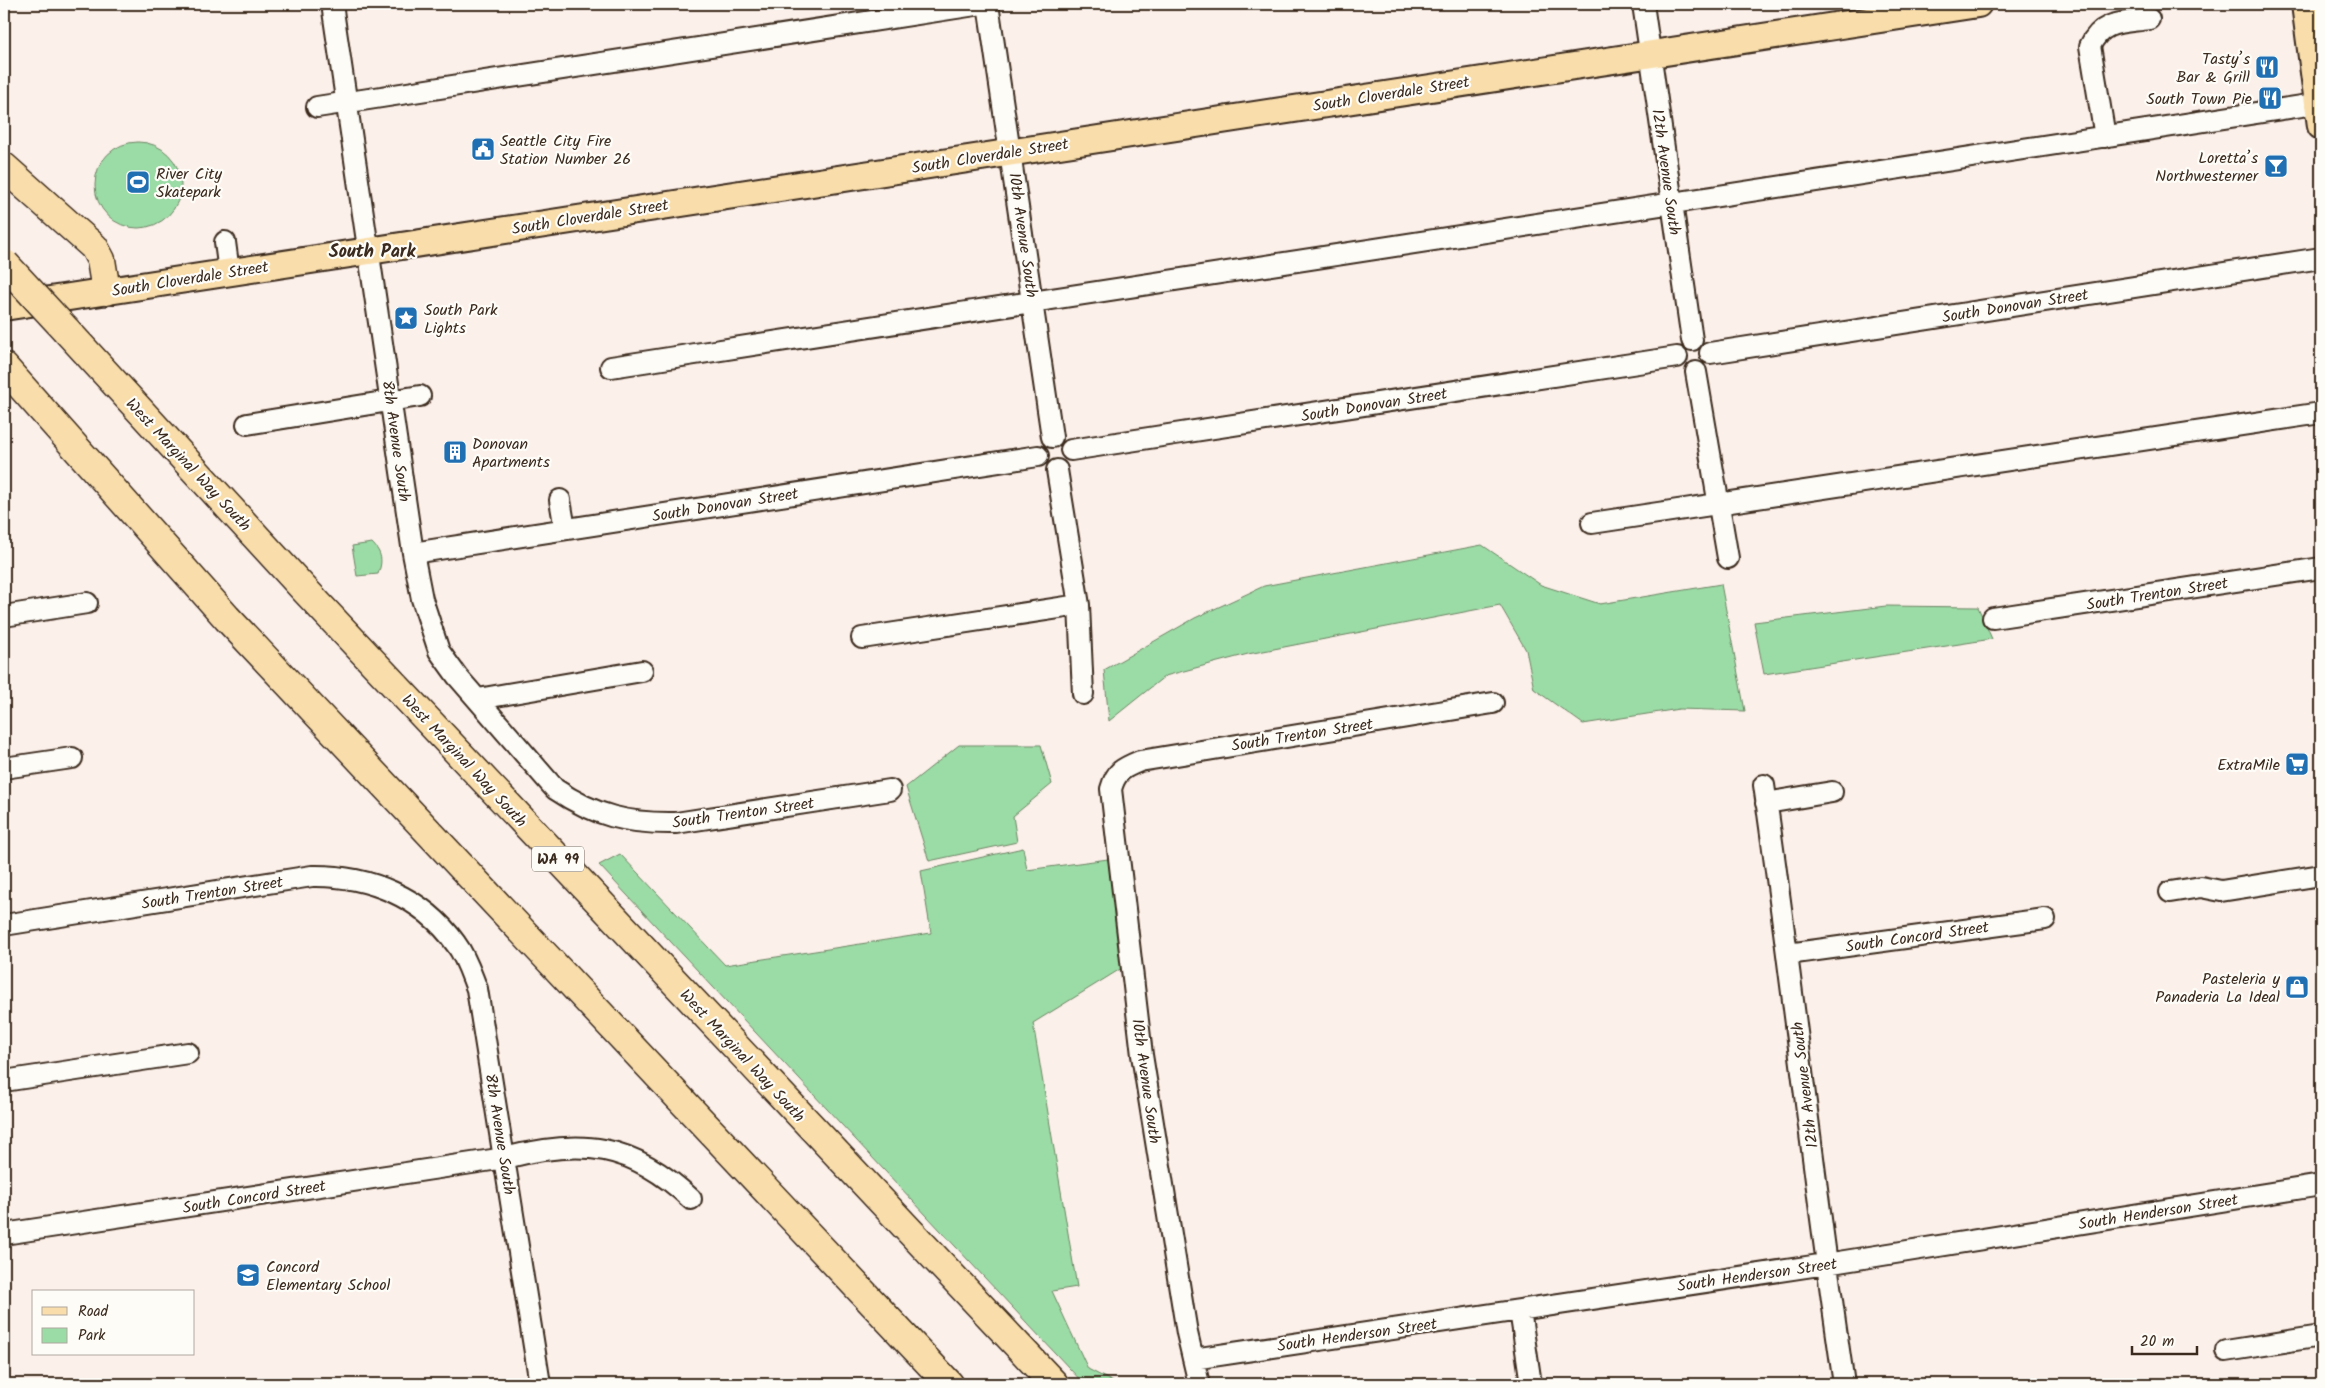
<svg xmlns="http://www.w3.org/2000/svg" width="2325" height="1388" viewBox="0 0 2325 1388" font-family="Kalam,sans-serif">
	<style>
		.green { fill: #9bdca6; stroke: #6b8362 }
		.lines { fill: none; stroke-linecap: round; stroke-linejoin: round }
		.minor-casing { stroke: #3b2a1e; stroke-width: 24 }
		.major-casing { stroke: #3b2a1e; stroke-width: 30 }
		.highway-casing { stroke: #3b2a1e; stroke-width: 31 }
		.minor { stroke: #fdfcf7; stroke-width: 20 }
		.major { stroke: #f9deab; stroke-width: 26 }
		.highway { stroke: #f9deab; stroke-width: 28 }
		.highway-bridge-casing { stroke: #3b2a1e; stroke-width: 31; stroke-linecap: butt }
		.highway-bridge { stroke: #f9deab; stroke-width: 28 }
		.labels { text-anchor: middle; stroke-width: 4.5; stroke-linejoin: round; paint-order: stroke }
		.shield { fill: #fdfcf7; stroke: #75695f; stroke-width: 1 }
		.shield-label { font-size: 15px; font-weight: bold; fill: #3b2a1e }
		.poi-label { font-size: 16px; fill: #3b2a1e; stroke: #fdfcf7; text-anchor: end }
		.street-label { font-size: 16px; fill: #3b2a1e; stroke: #fdfcf7 }
		.neighbourhood-label { font-size: 18px; font-weight: bold; fill: #3b2a1e; stroke: #fdfcf7 }
	</style>
	<rect width="100%" height="100%" fill="#fcf0ea"/>
	<filter id="ink" filterUnits="userSpaceOnUse"><feTurbulence type="fractalNoise" baseFrequency=".02" numOctaves="2"/><feDisplacementMap in="SourceGraphic" scale="10" xChannelSelector="R" yChannelSelector="G"/><feConvolveMatrix kernelMatrix="1 2 1 2 8 2 1 2 1" color-interpolation-filters="sRGB"/></filter>
	<g filter="url(#ink)">
		<path class="green" d="M95 185a43 43 0 1 1 86 0a43 43 0 1 1-86 0Z
			M 372,543 C 382,553 383,561 378,574 L 357,576 L 352,546 Z
			M 1482,545 L 1541,585 L 1600,604 L 1721,584 L 1745,711 L 1679,709 L 1583,724 L 1534,689 L 1526,650 L 1500,605 L 1248,654 L 1165,676 L 1109,721 L 1104,670 L 1195,618 L 1264,586 Z
			M 1886,606 L 1978,607 L 1992,639 L 1764,674 L 1754,622 Z
			M 959,745 L 1041,745 L 1052,784 L 1013,816 L 1017,842 L 929,861 L 906,787 Z
			M 1023,848 L 1027,870 L 1108,859 L 1122,968 L 1033,1023 L 1077,1287 L 1052,1291 L 1088,1369 L 1117,1384 L 1084,1384 L 599,865 L 620,854 L 725,965 L 931,933 L 921,871 Z"/>
		<g class="lines">
			<g class="minor-casing">
				<path id="minor" d="M 332,4 L 413,553 L 422,599 L 439,651 L 457,676 L 555,789 C 595,816 628,824 676,823 L 890,790
					M 988,4 L 1052,437
					M 1643,4 L 1692,340
					M 317,107 L 982,4
					M 2105,137 L 2090,46 C 2102,20 2123,23 2149,19
					M 225,242 L 229,272
					M 1710,353 L 2321,258
					M 611,367 L 2321,103
					M 1696,372 L 1728,558
					M 247,424 L 420,396
					M 1071,450 L 1677,357
					M 1057,470 L 1079,605 L 1083,694
					M 560,500 L 565,529
					M 1592,523 L 2321,413
					M 413,553 L 1038,456
					M 4,616 L 87,603
					M 1993,618 L 2321,568
					M 862,638 L 1079,605
					M 478,699 L 642,671
					M 4,768 L 72,758
					M 1764,785 C 1793,984 1814,1185 1844,1384
					M 1766,803 L 1832,792
					M 2170,892 L 2201,887 L 2221,891 L 2321,875
					M 4,925 L 312,876 C 368,875 423,897 456,944 C 466,957 471,974 477,989 L 540,1384
					M 1788,954 L 2045,919
					M 4,1081 L 188,1053
					M 4,1234 L 505,1158 C 581,1138 632,1143 691,1199
					M 1520,1310 L 1531,1384
					M 2226,1351 L 2321,1336
					M 1193,1359 L 1826,1264 L 2321,1185
					M 1199,1384 L 1187,1333 L 1142,1055 L 1111,789 C 1116,771 1123,768 1140,761 L 1493,703"/>
			</g>
			<g class="major-casing">
				<path id="major" d="M 2305,4 L 2321,126
					M 4,307 L 1978,4"/>
			</g>
			<g class="highway-casing">
				<path id="highway" d="M 4,167 L 94,247 L 101,260 L 106,291
					M 66,330 L 303,588 L 1054,1384
					M 4,367 L 227,618 L 949,1384"/>
			</g>
			<use href="#minor" class="minor"/>
			<use href="#major" class="major"/>
			<use href="#highway" class="highway"/>
			<g class="highway-bridge-casing">
				<path id="highway-bridge" d="M 5,264 L 66,330"/>
			</g>
			<use href="#highway-bridge" class="highway-bridge"/>
		</g>
	</g>
	<defs>
		<g id="restaurant-square" transform="scale(1.25)"><rect x="-9" y="-9" width="18" height="18" rx="4" fill="#1f6fb2" stroke="#fdfcf7"/><path d="M-5-6h1v4h1v-4h1v4h1v-4h1v5L-1.5 .5V6h-2V.5L-5-1ZM5-6V6H3V1.5H1.5Q1.5-4 5-6Z" fill="#fff"/></g>
		<g id="civic-square" transform="scale(1.25)"><rect x="-9" y="-9" width="18" height="18" rx="4" fill="#1f6fb2" stroke="#fdfcf7"/><path d="M-.6-6.5H3V-4.5H.6V-3L4-1V1h2V6H-6V1h2V-1L-.6-3ZM-1.2 2.5V6h2.4V2.5Z" fill="#fff"/></g>
		<g id="bar-square" transform="scale(1.25)"><rect x="-9" y="-9" width="18" height="18" rx="4" fill="#1f6fb2" stroke="#fdfcf7"/><path d="M-6-5H6L.8 .8V4.5H3.5V6h-7V4.5H-.8V.8Z" fill="#fff"/></g>
		<g id="stadium-square" transform="scale(1.25)"><rect x="-9" y="-9" width="18" height="18" rx="4" fill="#1f6fb2" stroke="#fdfcf7"/><path d="M0-5a6.5 5 0 1 0 0 10a6.5 5 0 1 0 0-10ZM-3.5-1.8h7v3.6h-7Z" fill="#fff"/></g>
		<g id="sight-square" transform="scale(1.25)"><rect x="-9" y="-9" width="18" height="18" rx="4" fill="#1f6fb2" stroke="#fdfcf7"/><path d="M0-6L1.8-2.2L6-1.7L2.9 1.2L3.7 5.4L0 3.3L-3.7 5.4L-2.9 1.2L-6-1.7L-1.8-2.2Z" fill="#fff"/></g>
		<g id="building-square" transform="scale(1.25)"><rect x="-9" y="-9" width="18" height="18" rx="4" fill="#1f6fb2" stroke="#fdfcf7"/><path d="M-4-6H4V6H1V3H-1V6H-4ZM-2.5-4.3h1.7v1.8h-1.7ZM.8-4.3h1.7v1.8H.8ZM-2.5-1h1.7V.8h-1.7ZM.8-1h1.7V.8H.8Z" fill="#fff"/></g>
		<g id="supermarket-square" transform="scale(1.25)"><rect x="-9" y="-9" width="18" height="18" rx="4" fill="#1f6fb2" stroke="#fdfcf7"/><path d="M-6-5.5h2.5l.6 2H6L4.5 2H-2.5L-4.4-4H-6ZM-1.5 3.2a1.3 1.3 0 1 0 .1 0ZM3 3.2a1.3 1.3 0 1 0 .1 0Z" fill="#fff"/></g>
		<g id="shop-square" transform="scale(1.25)"><rect x="-9" y="-9" width="18" height="18" rx="4" fill="#1f6fb2" stroke="#fdfcf7"/><path d="M-5-2.5h2.3a2.7 3.5 0 0 1 5.4 0H5L5.5 6h-11ZM-1.5-2.5h3a1.5 2.3 0 0 0-3 0Z" fill="#fff"/></g>
		<g id="school-square" transform="scale(1.25)"><rect x="-9" y="-9" width="18" height="18" rx="4" fill="#1f6fb2" stroke="#fdfcf7"/><path d="M0-5L7-2L0 1L-7-2ZM-4 1L0 2.5L4 1V4Q0 6-4 4Z" fill="#fff"/></g>
	</defs>
	<g fill-rule="evenodd">
		<use href="#restaurant-square" x="2267" y="67"/>
		<use href="#restaurant-square" x="2270" y="98"/>
		<use href="#civic-square" x="483" y="149"/>
		<use href="#bar-square" x="2276" y="166"/>
		<use href="#stadium-square" x="138" y="182"/>
		<use href="#sight-square" x="406" y="318"/>
		<use href="#building-square" x="455" y="452"/>
		<use href="#supermarket-square" x="2297" y="764"/>
		<use href="#shop-square" x="2297" y="987"/>
		<use href="#school-square" x="248" y="1275"/>
	</g>
	<g class="labels">
		<rect class="shield" x="532" y="846.5" width="52" height="25" rx="4"/>
		<g class="shield-label">
			<text x="558" y="864">WA 99</text>
		</g>
		<g class="poi-label">
			<text x="2250" y="64">Tasty’s<tspan x="2250" dy="18">Bar &amp; Grill</tspan></text>
			<text x="2252" y="104">South Town Pie</text>
			<text x="500" y="146" text-anchor="start">Seattle City Fire<tspan x="500" dy="18">Station Number 26</tspan></text>
			<text x="2258" y="163">Loretta’s<tspan x="2258" dy="18">Northwesterner</tspan></text>
			<text x="156" y="179" text-anchor="start">River City<tspan x="156" dy="18">Skatepark</tspan></text>
			<text x="424" y="315" text-anchor="start">South Park<tspan x="424" dy="18">Lights</tspan></text>
			<text x="472" y="449" text-anchor="start">Donovan<tspan x="472" dy="18">Apartments</tspan></text>
			<text x="2280" y="770">ExtraMile</text>
			<text x="2280" y="984">Pasteleria y<tspan x="2280" dy="18">Panaderia La Ideal</tspan></text>
			<text x="266" y="1272" text-anchor="start">Concord<tspan x="266" dy="18">Elementary School</tspan></text>
		</g>
		<g class="street-label">
			<text transform="translate(1391 93) rotate(-9)" y="6">South Cloverdale Street</text>
			<text transform="translate(990 155) rotate(-9)" y="6">South Cloverdale Street</text>
			<text transform="translate(1667 172) rotate(82)" y="6">12th Avenue South</text>
			<text transform="translate(590 216) rotate(-9)" y="6">South Cloverdale Street</text>
			<text transform="translate(1024 235) rotate(82)" y="6">10th Avenue South</text>
			<text transform="translate(190 278) rotate(-9)" y="6">South Cloverdale Street</text>
			<text transform="translate(2015 305) rotate(-9)" y="6">South Donovan Street</text>
			<text transform="translate(1374 404) rotate(-9)" y="6">South Donovan Street</text>
			<text transform="translate(397 441) rotate(82)" y="6">8th Avenue South</text>
			<text transform="translate(189 464) rotate(47)" y="6">West Marginal Way South</text>
			<text transform="translate(725 504) rotate(-9)" y="6">South Donovan Street</text>
			<text transform="translate(2157 593) rotate(-9)" y="6">South Trenton Street</text>
			<text transform="translate(1302 734) rotate(-9)" y="6">South Trenton Street</text>
			<text transform="translate(465 760) rotate(47)" y="6">West Marginal Way South</text>
			<text transform="translate(743 812) rotate(-8)" y="6">South Trenton Street</text>
			<text transform="translate(212 892) rotate(-9)" y="6">South Trenton Street</text>
			<text transform="translate(1917 936) rotate(-8)" y="6">South Concord Street</text>
			<text transform="translate(743 1055) rotate(47)" y="6">West Marginal Way South</text>
			<text transform="translate(1147 1081) rotate(82)" y="6">10th Avenue South</text>
			<text transform="translate(1804 1085) rotate(-97)" y="6">12th Avenue South</text>
			<text transform="translate(501 1134) rotate(81)" y="6">8th Avenue South</text>
			<text transform="translate(254 1196) rotate(-9)" y="6">South Concord Street</text>
			<text transform="translate(2158 1211) rotate(-9)" y="6">South Henderson Street</text>
			<text transform="translate(1757 1274) rotate(-8)" y="6">South Henderson Street</text>
			<text transform="translate(1357 1334) rotate(-8)" y="6">South Henderson Street</text>
		</g>
		<g class="neighbourhood-label">
			<text x="372" y="257">South Park</text>
		</g>
	</g>
	<rect width="2325" height="1388" fill="none" stroke="#fdfcf7" stroke-width="20"/>
	<rect x="10" y="10" width="2305" height="1368" fill="none" stroke="#3b2a1e" stroke-width="2" filter="url(#ink)"/>
	<rect x="32" y="1290" width="162" height="65" fill="#fdfcf7" stroke="#afa8a0"/>
	<rect x="42" y="1307" width="25" height="8" fill="#f9deab" stroke="#afa8a0"/>
	<text x="78" y="1316" font-size="15" fill="#3b2a1e">Road</text>
	<rect x="42" y="1328" width="25" height="15" fill="#9bdca6" stroke="#afa8a0"/>
	<text x="78" y="1340" font-size="15" fill="#3b2a1e">Park</text>
	<path d="M2132 1346v8h65v-8" fill="none" stroke="#3b2a1e" stroke-width="2.5"/>
	<text x="2140" y="1346" font-size="15" fill="#3b2a1e" stroke="#fdfcf7" stroke-width="4" paint-order="stroke">20 m</text>
</svg>
